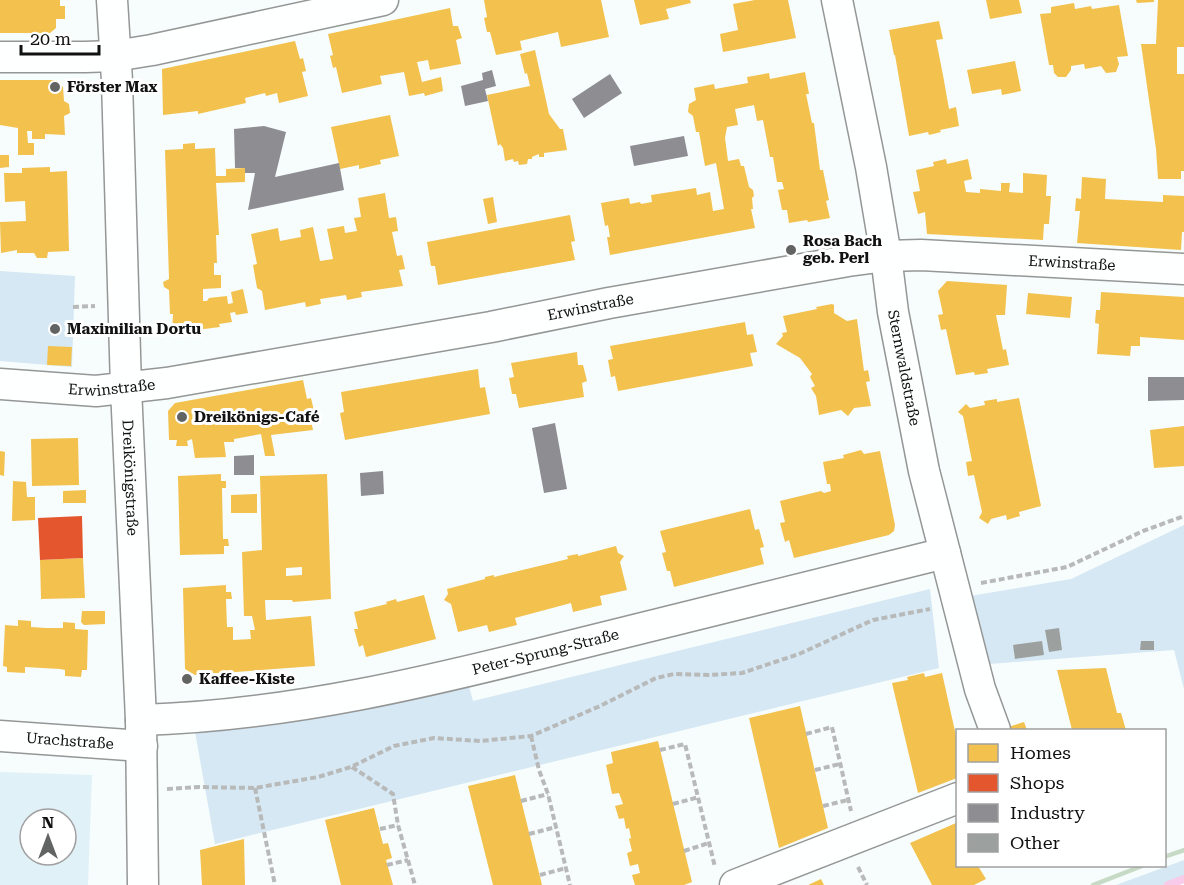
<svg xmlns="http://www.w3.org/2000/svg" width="1184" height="885" viewBox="0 0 1184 885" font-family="'Roboto Serif',serif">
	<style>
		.green { fill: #d6e8f4 }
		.pitch { fill: #e0f1f8; fill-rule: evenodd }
		.homes { fill: #f2c14e; fill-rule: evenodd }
		.shops { fill: #e4572e }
		.industry { fill: #8d8d92 }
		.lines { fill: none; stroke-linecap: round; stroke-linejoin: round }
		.stream { stroke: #f9cbea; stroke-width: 8 }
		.building { fill: #9ca19f }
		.minor-casing { stroke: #959797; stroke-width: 33 }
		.path { stroke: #b8b9b9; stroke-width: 4; stroke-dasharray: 6 3; stroke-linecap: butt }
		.minor { stroke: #feffff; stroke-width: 30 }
		.rail { stroke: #c7dac5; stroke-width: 4.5 }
		.poi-dot { fill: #626463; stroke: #fff; stroke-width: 2 }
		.labels { text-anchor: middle; stroke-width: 6; stroke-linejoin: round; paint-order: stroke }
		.poi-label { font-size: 15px; font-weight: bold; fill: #111; stroke: #fff; text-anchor: start }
		.street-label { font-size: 15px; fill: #111; stroke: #fff }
	</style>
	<rect width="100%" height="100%" fill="#f7fdfc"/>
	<path class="green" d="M 0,271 L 75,276 L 72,367 L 0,361 Z
		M 1184,525 L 1184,689 L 1174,650 L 989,664 L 970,596 L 1071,579 Z
		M 930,589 L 939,668 L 215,844 L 195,732 L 468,683 L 473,701 Z
		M 1184,860 L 1184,881 L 1173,885 L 1116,885 Z"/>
	<path class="pitch" d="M 0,772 L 92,775 L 88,885 L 0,885 ZM 30,819 L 66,819 L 66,855 L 30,855 Z"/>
	<path class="homes" d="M 0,0 L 60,0 L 60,6 L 65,6 L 65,19 L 56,19 L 56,28 L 50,33 L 0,33 Z
		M 484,0 L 601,0 L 609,37 L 561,47 L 558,32 L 520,41 L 522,50 L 496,55 L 490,32 L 487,32 L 484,18 L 487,17 Z
		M 634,0 L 690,0 L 691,3 L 666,9 L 669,19 L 640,25 Z
		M 755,0 L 788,0 L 796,38 L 723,52 L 720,34 L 738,30 L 733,4 Z
		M 986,0 L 1019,0 L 1022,13 L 990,19 Z
		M 1136,0 L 1154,0 L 1154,2 L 1137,3 Z
		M 1158,0 L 1184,0 L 1184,47 L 1177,47 L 1177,74 L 1184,74 L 1184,171 L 1181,171 L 1181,179 L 1158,179 L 1156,149 L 1141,44 L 1156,44 Z
		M 1074,3 L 1075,9 L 1091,6 L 1092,9 L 1119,5 L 1128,56 L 1117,57 L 1119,64 L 1116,72 L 1106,73 L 1101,66 L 1085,69 L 1084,64 L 1071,66 L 1071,70 L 1066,77 L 1058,77 L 1054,73 L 1053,65 L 1049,65 L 1040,14 L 1051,13 L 1051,7 Z
		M 450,8 L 453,26 L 458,26 L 462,38 L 456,40 L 461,64 L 430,70 L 428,60 L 417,62 L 422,82 L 441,77 L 443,91 L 425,96 L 424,93 L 409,96 L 404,72 L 380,76 L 382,84 L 342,93 L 336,67 L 333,68 L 330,56 L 333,55 L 328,34 Z
		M 939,21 L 943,39 L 936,40 L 943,75 L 949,109 L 956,107 L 959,126 L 940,130 L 941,132 L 929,135 L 928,132 L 909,136 L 895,55 L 894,55 L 889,30 Z
		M 295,41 L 300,59 L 303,58 L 306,71 L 302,72 L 308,96 L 279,103 L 277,93 L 266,96 L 265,93 L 245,98 L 246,103 L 198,114 L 198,111 L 163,115 L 162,69 Z
		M 535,50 L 549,114 L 560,129 L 563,129 L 567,150 L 544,153 L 544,157 L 539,157 L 539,154 L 532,157 L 532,159 L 528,159 L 527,164 L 519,165 L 518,161 L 514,162 L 513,159 L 505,161 L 503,148 L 500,144 L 498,146 L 487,95 L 530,86 L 527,73 L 525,74 L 520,54 Z
		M 1015,61 L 1021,91 L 1002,95 L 1001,89 L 972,94 L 967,70 Z
		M 805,72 L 809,94 L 806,94 L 812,123 L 814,123 L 820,170 L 823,170 L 829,200 L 826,201 L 830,218 L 808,222 L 807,220 L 789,223 L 787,210 L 782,210 L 778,190 L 784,189 L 782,182 L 777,182 L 773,157 L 770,157 L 763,120 L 757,121 L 754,105 L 735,109 L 738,125 L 727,127 L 725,138 L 728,161 L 739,159 L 741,166 L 744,166 L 749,187 L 753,190 L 754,196 L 752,198 L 753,209 L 751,209 L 755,228 L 610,255 L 607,237 L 610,237 L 608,225 L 605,226 L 601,203 L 629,198 L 630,204 L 640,202 L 641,204 L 652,202 L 651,195 L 696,188 L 697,195 L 710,192 L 713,211 L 724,209 L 716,163 L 705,166 L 699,132 L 696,132 L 693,116 L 688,112 L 689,104 L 696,100 L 694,88 L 714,84 L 715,89 L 748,83 L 747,77 L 769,73 L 770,79 Z
		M 0,80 L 56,80 L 63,87 L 64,101 L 69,104 L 70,113 L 64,116 L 65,135 L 45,134 L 45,139 L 32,139 L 32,131 L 27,131 L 28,143 L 34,143 L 34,155 L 18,155 L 18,128 L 0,125 Z
		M 390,115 L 399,156 L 380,160 L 381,164 L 359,169 L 359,165 L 340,169 L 331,127 Z
		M 195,143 L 195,149 L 215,148 L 216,176 L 226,176 L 226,169 L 245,168 L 245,182 L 216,183 L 219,235 L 216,235 L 217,263 L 214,263 L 214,275 L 221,275 L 221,288 L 203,289 L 203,301 L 207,301 L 209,298 L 227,296 L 228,304 L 233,303 L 231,292 L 243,289 L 248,313 L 236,315 L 235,312 L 230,313 L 232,322 L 219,324 L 220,327 L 196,330 L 196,328 L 172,332 L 173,314 L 170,314 L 169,290 L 164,287 L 163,282 L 169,279 L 165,150 L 183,149 L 183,144 Z
		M 0,155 L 9,155 L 9,167 L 0,168 Z
		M 946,159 L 947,164 L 968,159 L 972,179 L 964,181 L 966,192 L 980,193 L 980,189 L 1001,191 L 1001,183 L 1010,183 L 1009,192 L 1023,193 L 1023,173 L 1047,175 L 1046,196 L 1051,196 L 1049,224 L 1044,224 L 1043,240 L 927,234 L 925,212 L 918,214 L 913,192 L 920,191 L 916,170 L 934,166 L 933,162 Z
		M 50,167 L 50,172 L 67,171 L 69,251 L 48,252 L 47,258 L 37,258 L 34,253 L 17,253 L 17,250 L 1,253 L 0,222 L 26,221 L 25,201 L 5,202 L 4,173 L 22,173 L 22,168 Z
		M 1082,177 L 1106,179 L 1105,199 L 1163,202 L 1163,195 L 1184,196 L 1184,232 L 1182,232 L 1181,250 L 1077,243 L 1080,211 L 1075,211 L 1076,198 L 1081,199 Z
		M 385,193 L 389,218 L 396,217 L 398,231 L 392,232 L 397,256 L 402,255 L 405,269 L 399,270 L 403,286 L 361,292 L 362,297 L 347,300 L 346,295 L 320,299 L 321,304 L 306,307 L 305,302 L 265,310 L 262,291 L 257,288 L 253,265 L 257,264 L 251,234 L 278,228 L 280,241 L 301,237 L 300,230 L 313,227 L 320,261 L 333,259 L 327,229 L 344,226 L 345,233 L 357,231 L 354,218 L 361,217 L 358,198 Z
		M 493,197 L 497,222 L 488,224 L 483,199 Z
		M 570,215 L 575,241 L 571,242 L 575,260 L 438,285 L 435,266 L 431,266 L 427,242 Z
		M 947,281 L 1007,285 L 1005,315 L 996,315 L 1003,350 L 1006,349 L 1009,365 L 987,369 L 988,373 L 975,375 L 974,372 L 956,375 L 946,329 L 941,330 L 938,315 L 943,314 L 938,291 Z
		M 1101,292 L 1184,297 L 1184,340 L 1140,337 L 1140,346 L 1131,346 L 1130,356 L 1097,354 L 1099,324 L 1095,323 L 1096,310 L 1100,310 Z
		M 1028,293 L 1072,297 L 1070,318 L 1026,314 Z
		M 832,304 L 834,305 L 834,313 L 847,321 L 857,319 L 864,371 L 868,370 L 870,381 L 866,382 L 871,406 L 854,408 L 848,416 L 841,410 L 819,415 L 816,396 L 811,388 L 815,386 L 810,377 L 812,374 L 800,358 L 776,344 L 783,336 L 782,333 L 787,332 L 783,316 L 817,309 L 816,307 Z
		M 745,322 L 747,335 L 753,334 L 757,352 L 750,353 L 753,366 L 618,391 L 615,376 L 611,377 L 608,360 L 613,359 L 610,346 Z
		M 48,346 L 72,347 L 71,366 L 47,365 Z
		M 577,352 L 578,365 L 583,365 L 587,381 L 582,383 L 584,397 L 519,408 L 516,394 L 512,394 L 509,378 L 514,377 L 511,363 Z
		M 478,369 L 480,388 L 485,387 L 490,414 L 345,440 L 340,413 L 344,412 L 341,392 Z
		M 303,380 L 307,399 L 311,398 L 314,411 L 309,412 L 313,430 L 271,435 L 275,456 L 265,456 L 261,434 L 234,439 L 234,442 L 224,442 L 226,457 L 195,458 L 192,439 L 187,441 L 188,446 L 176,446 L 177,440 L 169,440 L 168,411 L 175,403 Z
		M 1019,398 L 1041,506 L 1019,512 L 1020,516 L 1007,520 L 1006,515 L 991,519 L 988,524 L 979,518 L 982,512 L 974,475 L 968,476 L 966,462 L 972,461 L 963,416 L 958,412 L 966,404 L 970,408 L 985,405 L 984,401 L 997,399 L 997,402 Z
		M 1184,426 L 1184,466 L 1154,468 L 1150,430 Z
		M 78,438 L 79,485 L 32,486 L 31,439 Z
		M 861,450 L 864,454 L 880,451 L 895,525 L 894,531 L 889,535 L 794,558 L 789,540 L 785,542 L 780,523 L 785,522 L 780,501 L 821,491 L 824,493 L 831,491 L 830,484 L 827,484 L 823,462 L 844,458 L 843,455 Z
		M 0,451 L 5,452 L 4,476 L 0,475 Z
		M 221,474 L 221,481 L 226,481 L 226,488 L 222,488 L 223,539 L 228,539 L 229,546 L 224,546 L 224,554 L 180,555 L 178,476 Z
		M 327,474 L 331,599 L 293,602 L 292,600 L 265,600 L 266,620 L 311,616 L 315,666 L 195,675 L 185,669 L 183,588 L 226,585 L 226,592 L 231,592 L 232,599 L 226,599 L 227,627 L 233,627 L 233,640 L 251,639 L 250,630 L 255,630 L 252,616 L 244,616 L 242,552 L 262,550 L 260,476 ZM 302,567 L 302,575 L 286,576 L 286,568 Z
		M 13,481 L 26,482 L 27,497 L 35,497 L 35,520 L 12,521 Z
		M 86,490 L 86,503 L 63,503 L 63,491 Z
		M 257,494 L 257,513 L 231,513 L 231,495 Z
		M 750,509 L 755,530 L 759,529 L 764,547 L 760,548 L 764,564 L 674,587 L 670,571 L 667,571 L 662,553 L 666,552 L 660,531 Z
		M 616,546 L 618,553 L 624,556 L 620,562 L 627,590 L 600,596 L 602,605 L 573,612 L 571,603 L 515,618 L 517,625 L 489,632 L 487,625 L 458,632 L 451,604 L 444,600 L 448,594 L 447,589 L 485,579 L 485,577 L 494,575 L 494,577 L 568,559 L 567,556 L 578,554 L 578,556 Z
		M 83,558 L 85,598 L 41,599 L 40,560 Z
		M 424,595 L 436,639 L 366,657 L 363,645 L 359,647 L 354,629 L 358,629 L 354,612 L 387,604 L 386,602 L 396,599 L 397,602 Z
		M 82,611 L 105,611 L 105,624 L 84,625 L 81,622 Z
		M 18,620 L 31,621 L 31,627 L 46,628 L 63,628 L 63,622 L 75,623 L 75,629 L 88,630 L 87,670 L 82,670 L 81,677 L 65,676 L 65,670 L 60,669 L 25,667 L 25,673 L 7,672 L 7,667 L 3,666 L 5,625 L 18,626 Z
		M 1106,668 L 1117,713 L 1121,713 L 1126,730 L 1072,730 L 1057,670 Z
		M 924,673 L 925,677 L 942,673 L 957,740 L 957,778 L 918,793 L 892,683 L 908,680 L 907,677 Z
		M 800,706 L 828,828 L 779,848 L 749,718 Z
		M 1024,722 L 1027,730 L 1009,730 L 1008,727 Z
		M 658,741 L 692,882 L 684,885 L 635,885 L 632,875 L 640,873 L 638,864 L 630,866 L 627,853 L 632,851 L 629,839 L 631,838 L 629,828 L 626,829 L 624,818 L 619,819 L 615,806 L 623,804 L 619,793 L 612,794 L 606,765 L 613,763 L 611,752 Z
		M 515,775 L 525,816 L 542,885 L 493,885 L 468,786 Z
		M 374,808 L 383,844 L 388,843 L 392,858 L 386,860 L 393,885 L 341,885 L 325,820 Z
		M 956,823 L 957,826 L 957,866 L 978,866 L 986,879 L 974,885 L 932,885 L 910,843 Z
		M 244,839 L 245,885 L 202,885 L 200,850 Z
		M 821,879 L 824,885 L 808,885 Z"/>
	<path class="shops" d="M 82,516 L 83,558 L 40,560 L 38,518 Z"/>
	<path class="industry" d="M 492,70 L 496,86 L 485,89 L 488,101 L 465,106 L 461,86 L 483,80 L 482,73 Z
		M 610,74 L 622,93 L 584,118 L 572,99 Z
		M 264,126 L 286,132 L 275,177 L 339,163 L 344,190 L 248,210 L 255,173 L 245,173 L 245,168 L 235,168 L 234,129 Z
		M 684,136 L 688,156 L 634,166 L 630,146 Z
		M 1148,377 L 1184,377 L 1184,400 L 1148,401 Z
		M 555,423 L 567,489 L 544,493 L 532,428 Z
		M 254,455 L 254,475 L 234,475 L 234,456 Z
		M 383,471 L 384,494 L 361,496 L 360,473 Z"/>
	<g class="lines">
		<path class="stream" d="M 1168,885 L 1184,879"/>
	</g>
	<path class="building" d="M 1059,628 L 1062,650 L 1049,652 L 1045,630 Z
		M 1042,641 L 1044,655 L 1015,659 L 1013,645 Z
		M 1141,641 L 1154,641 L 1154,650 L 1140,650 Z"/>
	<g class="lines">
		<g class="minor-casing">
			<g id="minor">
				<path id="s1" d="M 112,0 L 117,81 L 126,388 L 141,720 L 143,885"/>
				<path id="s2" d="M 837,0 L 871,167 L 886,256 L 893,312 L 924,471 L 980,689 L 995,730"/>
				<path d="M 0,57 L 85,57 L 115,56 L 152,50 L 383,0"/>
				<path id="s3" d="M 0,384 L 96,391 L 167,383 L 491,327 L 609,303 L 848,261 L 886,256 L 921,255 L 1184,269"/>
				<path id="s4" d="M 141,720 C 288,716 432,681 574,645 C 698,614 821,584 945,553"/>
				<path id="s5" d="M 0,736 L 142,746"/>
				<path d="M 735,885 L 958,798"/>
			</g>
		</g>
		<path class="path" d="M 73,307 L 95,306
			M 981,583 L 1067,567 L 1143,531 L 1184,516
			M 806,734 L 832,727 L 851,811
			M 531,736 L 539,770 L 548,794 L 570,885
			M 660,750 L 685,744 L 715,867
			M 352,767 L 393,794 L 398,825 L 415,885
			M 815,770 L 840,764
			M 255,788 L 275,885
			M 167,789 L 199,787 L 255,788 L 318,777 L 351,767 L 394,746 L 434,738 L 480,741 L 531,736 L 600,706 L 656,678 L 674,674 L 708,675 L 742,673 L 799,654 L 873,620 L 930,609
			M 521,801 L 548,794
			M 673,804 L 699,797
			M 823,806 L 848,800
			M 380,829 L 398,825
			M 529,834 L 556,827
			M 684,851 L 709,843
			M 387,865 L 408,860
			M 858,867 L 867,885
			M 540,875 L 566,868"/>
		<use href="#minor" class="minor"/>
		<path class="rail" d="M 1164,857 L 1184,850
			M 1093,885 L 1142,866"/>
	</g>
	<g class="poi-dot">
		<circle cx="55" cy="87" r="6"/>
		<circle cx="791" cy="250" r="6"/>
		<circle cx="55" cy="329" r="6"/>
		<circle cx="182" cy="417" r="6"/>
		<circle cx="187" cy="679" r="6"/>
	</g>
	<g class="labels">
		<g class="poi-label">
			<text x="67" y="92">Förster Max</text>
			<text x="803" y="246">Rosa Bach<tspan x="803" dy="17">geb. Perl</tspan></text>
			<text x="67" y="334">Maximilian Dortu</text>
			<text x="194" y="422">Dreikönigs-Café</text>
			<text x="199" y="684">Kaffee-Kiste</text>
		</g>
		<g class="street-label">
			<text dy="5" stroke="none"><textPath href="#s3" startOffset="1084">Erwinstraße</textPath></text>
			<text dy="5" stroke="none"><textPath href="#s3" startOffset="598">Erwinstraße</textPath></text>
			<text dy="5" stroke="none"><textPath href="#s2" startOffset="374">Sternwaldstraße</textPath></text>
			<text dy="5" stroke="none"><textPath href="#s3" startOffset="112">Erwinstraße</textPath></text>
			<text dy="5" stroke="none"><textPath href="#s1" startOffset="478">Dreikönigstraße</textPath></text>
			<text dy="5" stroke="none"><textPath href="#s4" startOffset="411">Peter-Sprung-Straße</textPath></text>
			<text dy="5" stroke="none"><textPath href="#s5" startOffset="70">Urachstraße</textPath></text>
		</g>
	</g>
	<rect x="956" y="729" width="210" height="138" fill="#ffffff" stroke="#a0a0a0" stroke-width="1.5"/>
	<rect x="968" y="744" width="30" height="18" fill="#f2c14e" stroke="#a0a0a0" stroke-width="1.5"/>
	<text x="1010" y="759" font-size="18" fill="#111111">Homes</text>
	<rect x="968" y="774" width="30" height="18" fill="#e4572e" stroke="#a0a0a0" stroke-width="1.5"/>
	<text x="1010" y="789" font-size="18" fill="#111111">Shops</text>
	<rect x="968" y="804" width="30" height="18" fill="#8d8d92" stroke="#a0a0a0" stroke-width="1.5"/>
	<text x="1010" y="819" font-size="18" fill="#111111">Industry</text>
	<rect x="968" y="834" width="30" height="18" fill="#9ca19f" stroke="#a0a0a0" stroke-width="1.5"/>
	<text x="1010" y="849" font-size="18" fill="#111111">Other</text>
	<g transform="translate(48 837)"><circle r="28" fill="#ffffff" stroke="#a0a0a0" stroke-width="1.5"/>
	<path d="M0-4.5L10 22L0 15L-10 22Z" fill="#626463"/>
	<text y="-9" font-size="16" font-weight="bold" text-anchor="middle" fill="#111111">N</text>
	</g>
	<path d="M21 45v9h78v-9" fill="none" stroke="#111111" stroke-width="3"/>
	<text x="30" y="45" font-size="18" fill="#111111" stroke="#ffffff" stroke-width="4.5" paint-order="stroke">20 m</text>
</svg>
